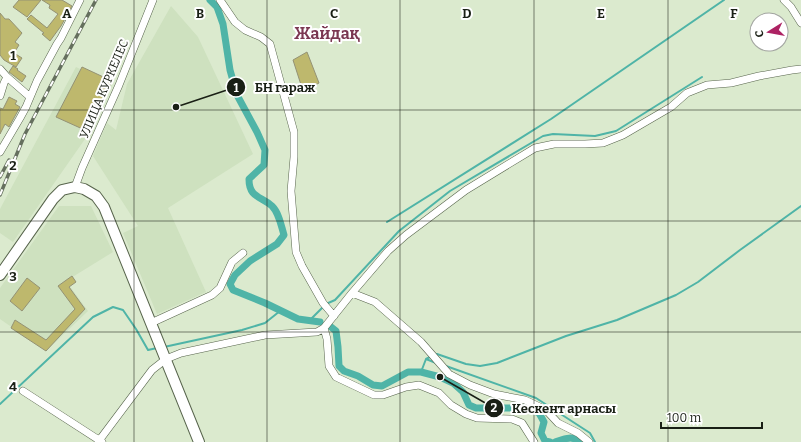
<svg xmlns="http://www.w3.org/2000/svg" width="801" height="442" viewBox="0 0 801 442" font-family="Bitter,serif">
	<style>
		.built { fill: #cee1bf }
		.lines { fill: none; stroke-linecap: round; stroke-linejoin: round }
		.stream { stroke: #4fb4a7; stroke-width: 2 }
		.canal { stroke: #4fb4a7; stroke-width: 7 }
		.building { fill: #beb86d; stroke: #949275 }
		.street-casing { stroke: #57644c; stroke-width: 8 }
		.secondary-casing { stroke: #57644c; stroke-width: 12 }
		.street { stroke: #fff; stroke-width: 7 }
		.secondary { stroke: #fff; stroke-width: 10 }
		.rail-casing { stroke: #656f5e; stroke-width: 3.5 }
		.rail { stroke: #fff; stroke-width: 2; stroke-dasharray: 6; stroke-linecap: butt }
		.grid { fill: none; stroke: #191f15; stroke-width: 1; stroke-opacity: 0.55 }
		.labels { text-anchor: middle; stroke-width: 4; stroke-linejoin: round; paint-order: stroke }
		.street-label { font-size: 12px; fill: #191f15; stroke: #fff }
		.district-label { font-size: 16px; font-weight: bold; fill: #7b3751; stroke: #fff }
		.grid-label { font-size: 13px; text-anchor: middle; font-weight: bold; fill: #191f15; stroke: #fff; stroke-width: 4; stroke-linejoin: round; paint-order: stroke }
		.leader { fill: none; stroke: #191f15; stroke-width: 1.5 }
		.callout-dot { fill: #191f15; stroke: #fff; stroke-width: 1.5 }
		.mark-label { font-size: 12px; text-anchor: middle; font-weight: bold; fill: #fff }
		.callout-label { font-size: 13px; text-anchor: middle; font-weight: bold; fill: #191f15; stroke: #fff; stroke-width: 4; stroke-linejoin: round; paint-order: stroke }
	</style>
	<rect width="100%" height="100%" fill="#dbeace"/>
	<path class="built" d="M 171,6 L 198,37 L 253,154 L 168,208 L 206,292 L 157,314 L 123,233 L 138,226 L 93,156 L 107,123 L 116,130 L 127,84 Z
		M 76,67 L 112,85 L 92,129 L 13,242 L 0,233 L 0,209 Z
		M 59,206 L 91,206 L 113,252 L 66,281 L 88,311 L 46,351 L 0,319 L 0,288 Z"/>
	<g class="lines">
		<path class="stream" d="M 387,222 L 551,119 L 724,0
			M 326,304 L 335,300 L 399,231 L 450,191 L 543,136 L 553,134 L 595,136 L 616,131 L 702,77
			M 310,320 L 323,307
			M 164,347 L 242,330 L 265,323 L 280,311
			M 434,355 L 437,354 L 466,364 L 480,366 L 497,363 L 566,336 L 617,320 L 676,295 L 698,282 L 740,250 L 801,206
			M 426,359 L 436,363
			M 446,366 L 536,398 L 590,433 L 595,442
			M 421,372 L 426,359 L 430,357
			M 0,404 L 93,317 L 113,307 L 123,310 L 136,329 L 148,350 L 157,348"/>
		<path class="canal" d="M 210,0 L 217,7 L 223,24 L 230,70 L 237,95 L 257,132 L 265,150 L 264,165 L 249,179 C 249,198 261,196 272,206 C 279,213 281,225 284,235 L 277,244 L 250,261 L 235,275 L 230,284 L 233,290 L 265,303 L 298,319 L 320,322
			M 331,327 L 336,331 L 338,347 L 339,366 L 344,371 L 358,376 L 373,385 L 382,386 L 408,372 L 421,372 L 440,377 L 453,383 L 463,392 L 469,405 L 476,408 L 528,408 L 539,413 L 544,422 L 541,433 L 545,441 L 550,442
			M 555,442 C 564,439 572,435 580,442"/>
	</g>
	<path class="building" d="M 19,0 L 41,0 L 27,17 L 13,7 Z
		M 42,0 L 62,0 L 72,6 L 61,26 L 50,41 L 42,34 L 44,33 L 27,19 L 31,15 L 47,28 L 58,14 L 49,8 L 50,5 Z
		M 0,13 L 5,19 L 9,19 L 22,33 L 15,42 L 19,45 L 14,53 L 22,58 L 16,67 L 4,60 L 0,55 Z
		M 307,52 L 319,83 L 303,91 L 293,60 Z
		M 13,66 L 18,69 L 17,70 L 26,76 L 22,82 L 9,72 Z
		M 82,67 L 112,81 L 87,131 L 56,117 Z
		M 9,97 L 17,101 L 15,104 L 20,107 L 9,127 L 5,124 L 0,134 L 0,108 L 3,109 Z
		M 72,276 L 76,282 L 69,287 L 85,309 L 46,351 L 11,328 L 15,320 L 46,340 L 75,309 L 58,286 Z
		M 27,278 L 40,288 L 22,311 L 10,301 Z"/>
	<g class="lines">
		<g class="street-casing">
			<path id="street" d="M 220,0 L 235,22 L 245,30 L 261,37 L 270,44 L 294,132 L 294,157 L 291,191 L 296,252 L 302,266 L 323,303 L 334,316
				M 784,0 L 791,7 L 801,23
				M 0,69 L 7,77 L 30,97
				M 0,96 L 4,83 L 7,77
				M 0,152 L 20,118 L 26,107 L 37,81 L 57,44 L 61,38 L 80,0
				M 75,187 L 82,168 L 119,85 L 153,0
				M 352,293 L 375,302 L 421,342 L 449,374 L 470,385 L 494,394 L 525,400 L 546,410 L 558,423 L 578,433 L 589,442
				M 151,323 L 212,295 L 220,288 L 232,262 L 243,253
				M 324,328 L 327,339 L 329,366 L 336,377 L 374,395 L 383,395 L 406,387 L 419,385 L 439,393 L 451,405 L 466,414 L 477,418 L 512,419 L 522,423 L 534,442
				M 23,391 L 102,442
				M 98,442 L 152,370 L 166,359 L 181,353 L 265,335 L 317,332 L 324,328 L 352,293 L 388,251 L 406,235 L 466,190 L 535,148 L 554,144 L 585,144 L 603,143 L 623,135 L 671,107 L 687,93 L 707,85 L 731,83 L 759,76 L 792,70 L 801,69"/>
		</g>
		<g class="secondary-casing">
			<path id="secondary" d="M 0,275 L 53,199 L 62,190 L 75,187 L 84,189 L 96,196 L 104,207 L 199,442"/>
		</g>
		<use href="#street" class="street"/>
		<use href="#secondary" class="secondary"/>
		<g class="rail-casing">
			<path id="rail" d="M 0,177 L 9,160
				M 0,195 L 25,134 L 96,0"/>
		</g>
		<use href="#rail" class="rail"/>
	</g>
	<path class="grid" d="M 134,0 L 134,442M 267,0 L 267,442M 400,0 L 400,442M 534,0 L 534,442M 668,0 L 668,442M 0,110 L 801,110M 0,221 L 801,221M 0,332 L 801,332"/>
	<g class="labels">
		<g class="street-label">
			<text transform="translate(104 89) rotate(-67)" y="4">УЛИЦА КУРКЕЛЕС</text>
		</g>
		<g class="district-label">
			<text x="327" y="39">Жайдақ</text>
		</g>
	</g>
	<g class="grid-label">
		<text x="67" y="18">A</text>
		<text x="200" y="18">B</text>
		<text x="334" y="18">C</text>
		<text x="467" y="18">D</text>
		<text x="601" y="18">E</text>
		<text x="734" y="18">F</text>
		<text x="13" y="60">1</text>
		<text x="13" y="170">2</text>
		<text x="13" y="281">3</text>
		<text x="13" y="391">4</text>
	</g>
	<path class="leader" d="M176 107L236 87M440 377L494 408"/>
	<g class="callout-dot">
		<circle cx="176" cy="107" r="4"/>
		<circle cx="440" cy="377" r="4"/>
		<circle cx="236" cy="87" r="10"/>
		<circle cx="494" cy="408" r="10"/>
	</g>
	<g class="mark-label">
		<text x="236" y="92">1</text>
		<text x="494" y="412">2</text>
	</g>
	<g class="callout-label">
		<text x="285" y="92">БН гараж</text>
		<text x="564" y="413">Кескент арнасы</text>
	</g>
	<g transform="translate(769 32) rotate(259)"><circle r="19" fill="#ffffff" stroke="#a3a5a1"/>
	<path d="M0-3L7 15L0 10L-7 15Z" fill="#ad2263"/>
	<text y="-6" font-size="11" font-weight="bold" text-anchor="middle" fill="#191f15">С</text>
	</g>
	<path d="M661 422v6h101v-6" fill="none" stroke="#191f15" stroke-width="2"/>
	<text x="667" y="422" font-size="12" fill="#191f15" stroke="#ffffff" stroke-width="3" paint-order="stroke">100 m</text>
</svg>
